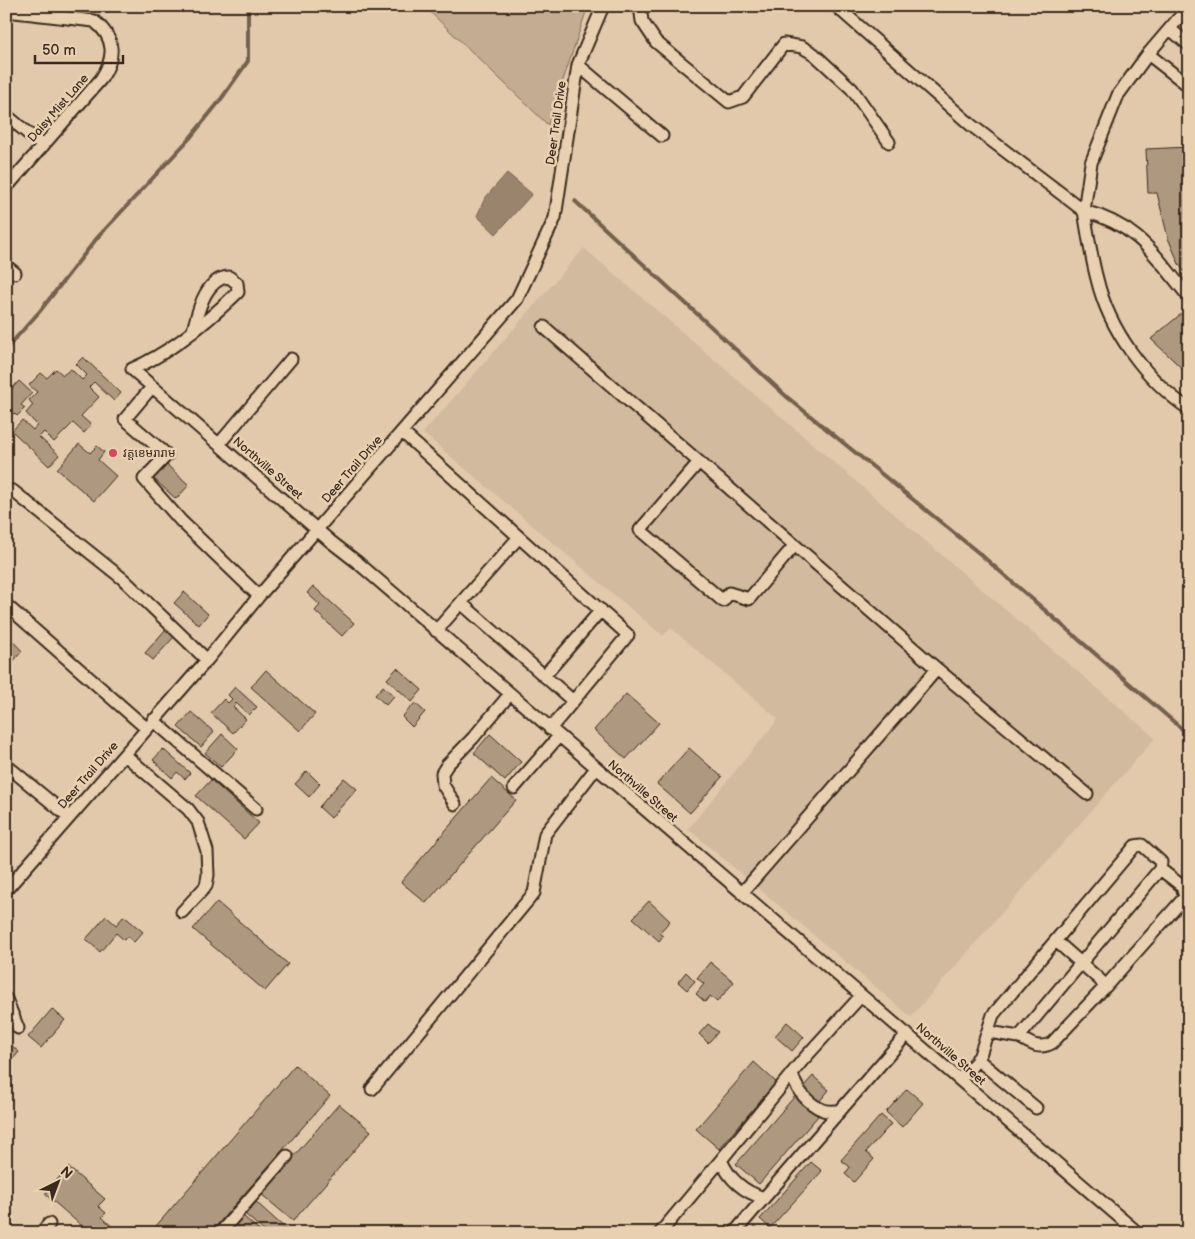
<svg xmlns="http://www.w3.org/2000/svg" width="1195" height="1239" viewBox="0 0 1195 1239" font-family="'Balsamiq Sans','Noto Sans Khmer',sans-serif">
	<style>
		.built { fill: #d2ba9e }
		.green { fill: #c3ac91; stroke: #7f6b58 }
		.water { fill: #9a846e; stroke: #74604e }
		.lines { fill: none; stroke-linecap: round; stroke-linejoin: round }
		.stream { stroke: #74604e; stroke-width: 4 }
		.building { fill: #ae9880; stroke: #3b2a1e }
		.minor-casing { stroke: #3b2a1e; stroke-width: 15 }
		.minor { stroke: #e9d0b1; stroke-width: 11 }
		.poi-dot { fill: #d1495b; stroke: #e9d0b1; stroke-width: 2 }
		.labels { text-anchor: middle; stroke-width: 5; stroke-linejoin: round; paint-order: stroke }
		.street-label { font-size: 12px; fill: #3b2a1e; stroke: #e9d0b1 }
		.poi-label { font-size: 12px; fill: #3b2a1e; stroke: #e9d0b1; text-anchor: start }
	</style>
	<rect width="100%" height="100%" fill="#e2c9ab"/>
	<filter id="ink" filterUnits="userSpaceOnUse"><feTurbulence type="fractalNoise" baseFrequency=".02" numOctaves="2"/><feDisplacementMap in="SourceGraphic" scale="10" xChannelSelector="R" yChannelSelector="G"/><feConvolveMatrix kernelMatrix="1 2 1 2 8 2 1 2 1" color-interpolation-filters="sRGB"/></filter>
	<g filter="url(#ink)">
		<path class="built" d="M 584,248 L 1155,738 L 911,1017 L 688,829 L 778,719 L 671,628 L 663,636 L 423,433 Z"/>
		<path class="green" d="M 424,6 L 588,6 L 548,125 Z"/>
		<path class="water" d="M 507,173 L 532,194 L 496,234 L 477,216 L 485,198 Z"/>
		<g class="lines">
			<path class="stream" d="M 575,201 L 787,397 L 980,554 L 1189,735
				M 6,349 L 40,311 L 97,238 L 190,138 L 219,102 L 248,61 L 248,6"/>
		</g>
		<path class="building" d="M 1189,147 L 1189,279 L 1179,264 L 1168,238 L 1157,193 L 1148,193 L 1146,149 Z
			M 1182,313 L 1189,319 L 1189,375 L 1151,339 Z
			M 83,357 L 121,393 L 114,401 L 94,382 L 89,387 L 99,397 L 81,416 L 91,425 L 84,433 L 73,423 L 54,442 L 44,432 L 39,437 L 59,455 L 49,466 L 12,431 L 22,420 L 33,430 L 37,425 L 26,413 L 33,405 L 29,400 L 37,392 L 29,385 L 41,373 L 47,378 L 56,369 L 63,375 L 71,369 L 82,380 L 87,375 L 76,364 Z
			M 19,381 L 32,393 L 21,405 L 25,408 L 17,416 L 14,413 L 6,422 L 6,395 Z
			M 79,444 L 90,453 L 97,446 L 104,452 L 98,460 L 116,476 L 94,501 L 57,469 Z
			M 166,464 L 189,485 L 176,499 L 153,478 Z
			M 313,586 L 354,623 L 342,636 L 315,611 L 320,605 L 307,593 Z
			M 184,592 L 208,614 L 199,625 L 174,603 Z
			M 166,629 L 174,637 L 153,660 L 145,653 Z
			M 9,637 L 22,651 L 6,670 L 6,640 Z
			M 397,668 L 422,690 L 412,702 L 387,679 Z
			M 266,670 L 315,714 L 300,731 L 251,687 Z
			M 383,686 L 394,696 L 386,705 L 375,695 Z
			M 235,687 L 257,707 L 249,715 L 236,703 L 233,707 L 246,719 L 233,733 L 211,713 L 224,699 L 228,703 L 232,699 L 228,695 Z
			M 626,694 L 659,723 L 626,759 L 594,730 Z
			M 415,703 L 425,712 L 412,727 L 402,717 Z
			M 191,712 L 214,732 L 201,747 L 178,727 Z
			M 222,734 L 238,749 L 221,767 L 205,753 Z
			M 490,734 L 521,762 L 505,781 L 474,753 Z
			M 689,748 L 722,777 L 690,813 L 657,784 Z
			M 163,749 L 190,773 L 185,779 L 177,772 L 172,778 L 153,760 Z
			M 307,771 L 320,784 L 309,797 L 295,784 Z
			M 344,778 L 357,789 L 331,818 L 319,807 Z
			M 491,778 L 516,800 L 426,903 L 401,882 Z
			M 211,780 L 259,823 L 244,839 L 196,796 Z
			M 649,901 L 670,921 L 659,933 L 663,936 L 659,941 L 633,918 Z
			M 217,902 L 288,964 L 265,991 L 193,929 Z
			M 106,916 L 116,925 L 124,916 L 143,932 L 134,942 L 127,936 L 124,940 L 116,933 L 100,952 L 86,939 Z
			M 710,962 L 734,982 L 717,1002 L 710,996 L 705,1002 L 696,994 L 704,984 L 697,978 Z
			M 686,972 L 695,981 L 687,990 L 678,982 Z
			M 52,1009 L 65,1020 L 41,1048 L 28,1037 Z
			M 787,1022 L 804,1037 L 792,1051 L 775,1036 Z
			M 708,1024 L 718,1032 L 708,1043 L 699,1034 Z
			M 6,1041 L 19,1052 L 6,1067 Z
			M 754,1062 L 776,1082 L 719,1149 L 696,1129 Z
			M 295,1065 L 330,1096 L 210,1233 L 150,1233 Z
			M 813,1076 L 829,1090 L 819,1102 L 803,1087 Z
			M 907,1089 L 923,1103 L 902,1127 L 886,1112 Z
			M 795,1096 L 818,1116 L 759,1184 L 736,1164 Z
			M 339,1104 L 371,1131 L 293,1221 L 261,1194 Z
			M 881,1115 L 891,1124 L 866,1152 L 874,1159 L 854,1182 L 845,1174 L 850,1167 L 841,1160 Z
			M 811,1162 L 822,1171 L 770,1228 L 760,1219 Z
			M 68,1167 L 105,1199 L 98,1206 L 106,1213 L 102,1217 L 119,1233 L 90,1233 L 45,1194 Z
			M 256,1202 L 287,1230 L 285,1233 L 266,1233 L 245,1214 Z
			M 243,1216 L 262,1233 L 228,1233 Z"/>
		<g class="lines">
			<g class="minor-casing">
				<path id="minor" d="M 640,6 L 642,21 L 656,42 L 729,102 L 743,97 L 784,44 L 802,47 L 814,54 L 852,89 L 889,142
					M 836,6 L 971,125 L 1084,211 L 1091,163 L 1118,95 L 1148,54
					M 1189,6 L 1148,54 L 1189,86
					M 6,11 L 94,21 C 116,38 115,58 101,79 L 6,188
					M 1170,29 L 1189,45
					M 578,65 L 662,136
					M 6,115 L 43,146
					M 6,266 L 15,273
					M 1189,297 C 1155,256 1140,226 1084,211 C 1088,234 1091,257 1097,279 C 1109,330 1146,380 1189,409
					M 544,327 L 937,669 L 1087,794
					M 193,330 C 198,312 205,278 229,277 L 237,283 L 238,292 C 208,321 171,353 132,369 L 330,541 L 357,562 L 1138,1233
					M 152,387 L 125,419 L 167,455 L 144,479 L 181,521 L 259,596
					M 402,432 L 628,635 L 550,729
					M 219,444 L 291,359
					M 699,462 L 640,530 L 723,601 L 729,593 L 749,599 L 794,546
					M 13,491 L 123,579 L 207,660
					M 461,603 L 573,701
					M 6,605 L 146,728
					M 436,631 L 519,537
					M 544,676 L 601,610
					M 153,720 L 256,809
					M 125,755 L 188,809 L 198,822 L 207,851 L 208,875 L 206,886 L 182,912
					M 6,765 L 69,817
					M 514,788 L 559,736
					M 455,804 L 443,785 L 442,773 L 447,765 L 473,738 L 510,694
					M 6,890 L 207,660 L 259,596 L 517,299 L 555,218 L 578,65 L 603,6
					M 742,893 L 937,669
					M 1105,987 L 1185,897 L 1182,886 L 1160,869
					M 861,996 L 802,1061 L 721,1160 C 729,1179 744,1192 764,1198 L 907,1034
					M 6,999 L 18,1028
					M 1019,1037 C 1031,1044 1039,1050 1052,1043 L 1105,987 L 1100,980 L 1056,941
					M 977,1059 L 1036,1108
					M 792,1073 C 795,1089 808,1104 823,1110 C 827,1112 835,1111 840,1111
					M 960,1080 L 979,1058 L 993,1015 L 1135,846 L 1142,845 L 1161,862 L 1160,869 L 1019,1037 L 989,1032
					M 372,1089 L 534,893 L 545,834 L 596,768
					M 41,1233 L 49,1224
					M 220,1233 L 287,1156
					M 660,1233 L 721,1160
					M 734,1233 L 764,1198"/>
			</g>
			<use href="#minor" class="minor"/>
		</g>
	</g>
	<circle class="poi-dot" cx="113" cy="453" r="5"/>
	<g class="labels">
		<g class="street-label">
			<text transform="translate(58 108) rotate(-49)" y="4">Daisy Mist Lane</text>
			<text transform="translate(556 123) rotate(-82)" y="4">Deer Trail Drive</text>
			<text transform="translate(268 468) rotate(41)" y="4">Northville Street</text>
			<text transform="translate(352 469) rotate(-49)" y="4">Deer Trail Drive</text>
			<text transform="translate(88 775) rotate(-49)" y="4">Deer Trail Drive</text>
			<text transform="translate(643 791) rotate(41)" y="4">Northville Street</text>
			<text transform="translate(951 1054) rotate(41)" y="4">Northville Street</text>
		</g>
		<g class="poi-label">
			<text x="123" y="457">វត្តខេមរារាម</text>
		</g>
	</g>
	<rect width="1195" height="1239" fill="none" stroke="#e9d0b1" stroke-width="25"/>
	<rect x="12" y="12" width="1170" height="1214" fill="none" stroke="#3b2a1e" stroke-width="2" filter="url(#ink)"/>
	<g transform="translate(58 1182) rotate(42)" stroke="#e9d0b1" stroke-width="4" paint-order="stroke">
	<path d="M0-4L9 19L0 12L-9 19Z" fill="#3b2a1e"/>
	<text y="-8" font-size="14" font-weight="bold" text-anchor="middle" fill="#3b2a1e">N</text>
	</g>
	<path d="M35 55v8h88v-8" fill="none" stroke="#3b2a1e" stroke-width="2.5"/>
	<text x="42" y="55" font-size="15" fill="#3b2a1e" stroke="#e9d0b1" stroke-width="4" paint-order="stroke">50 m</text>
</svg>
